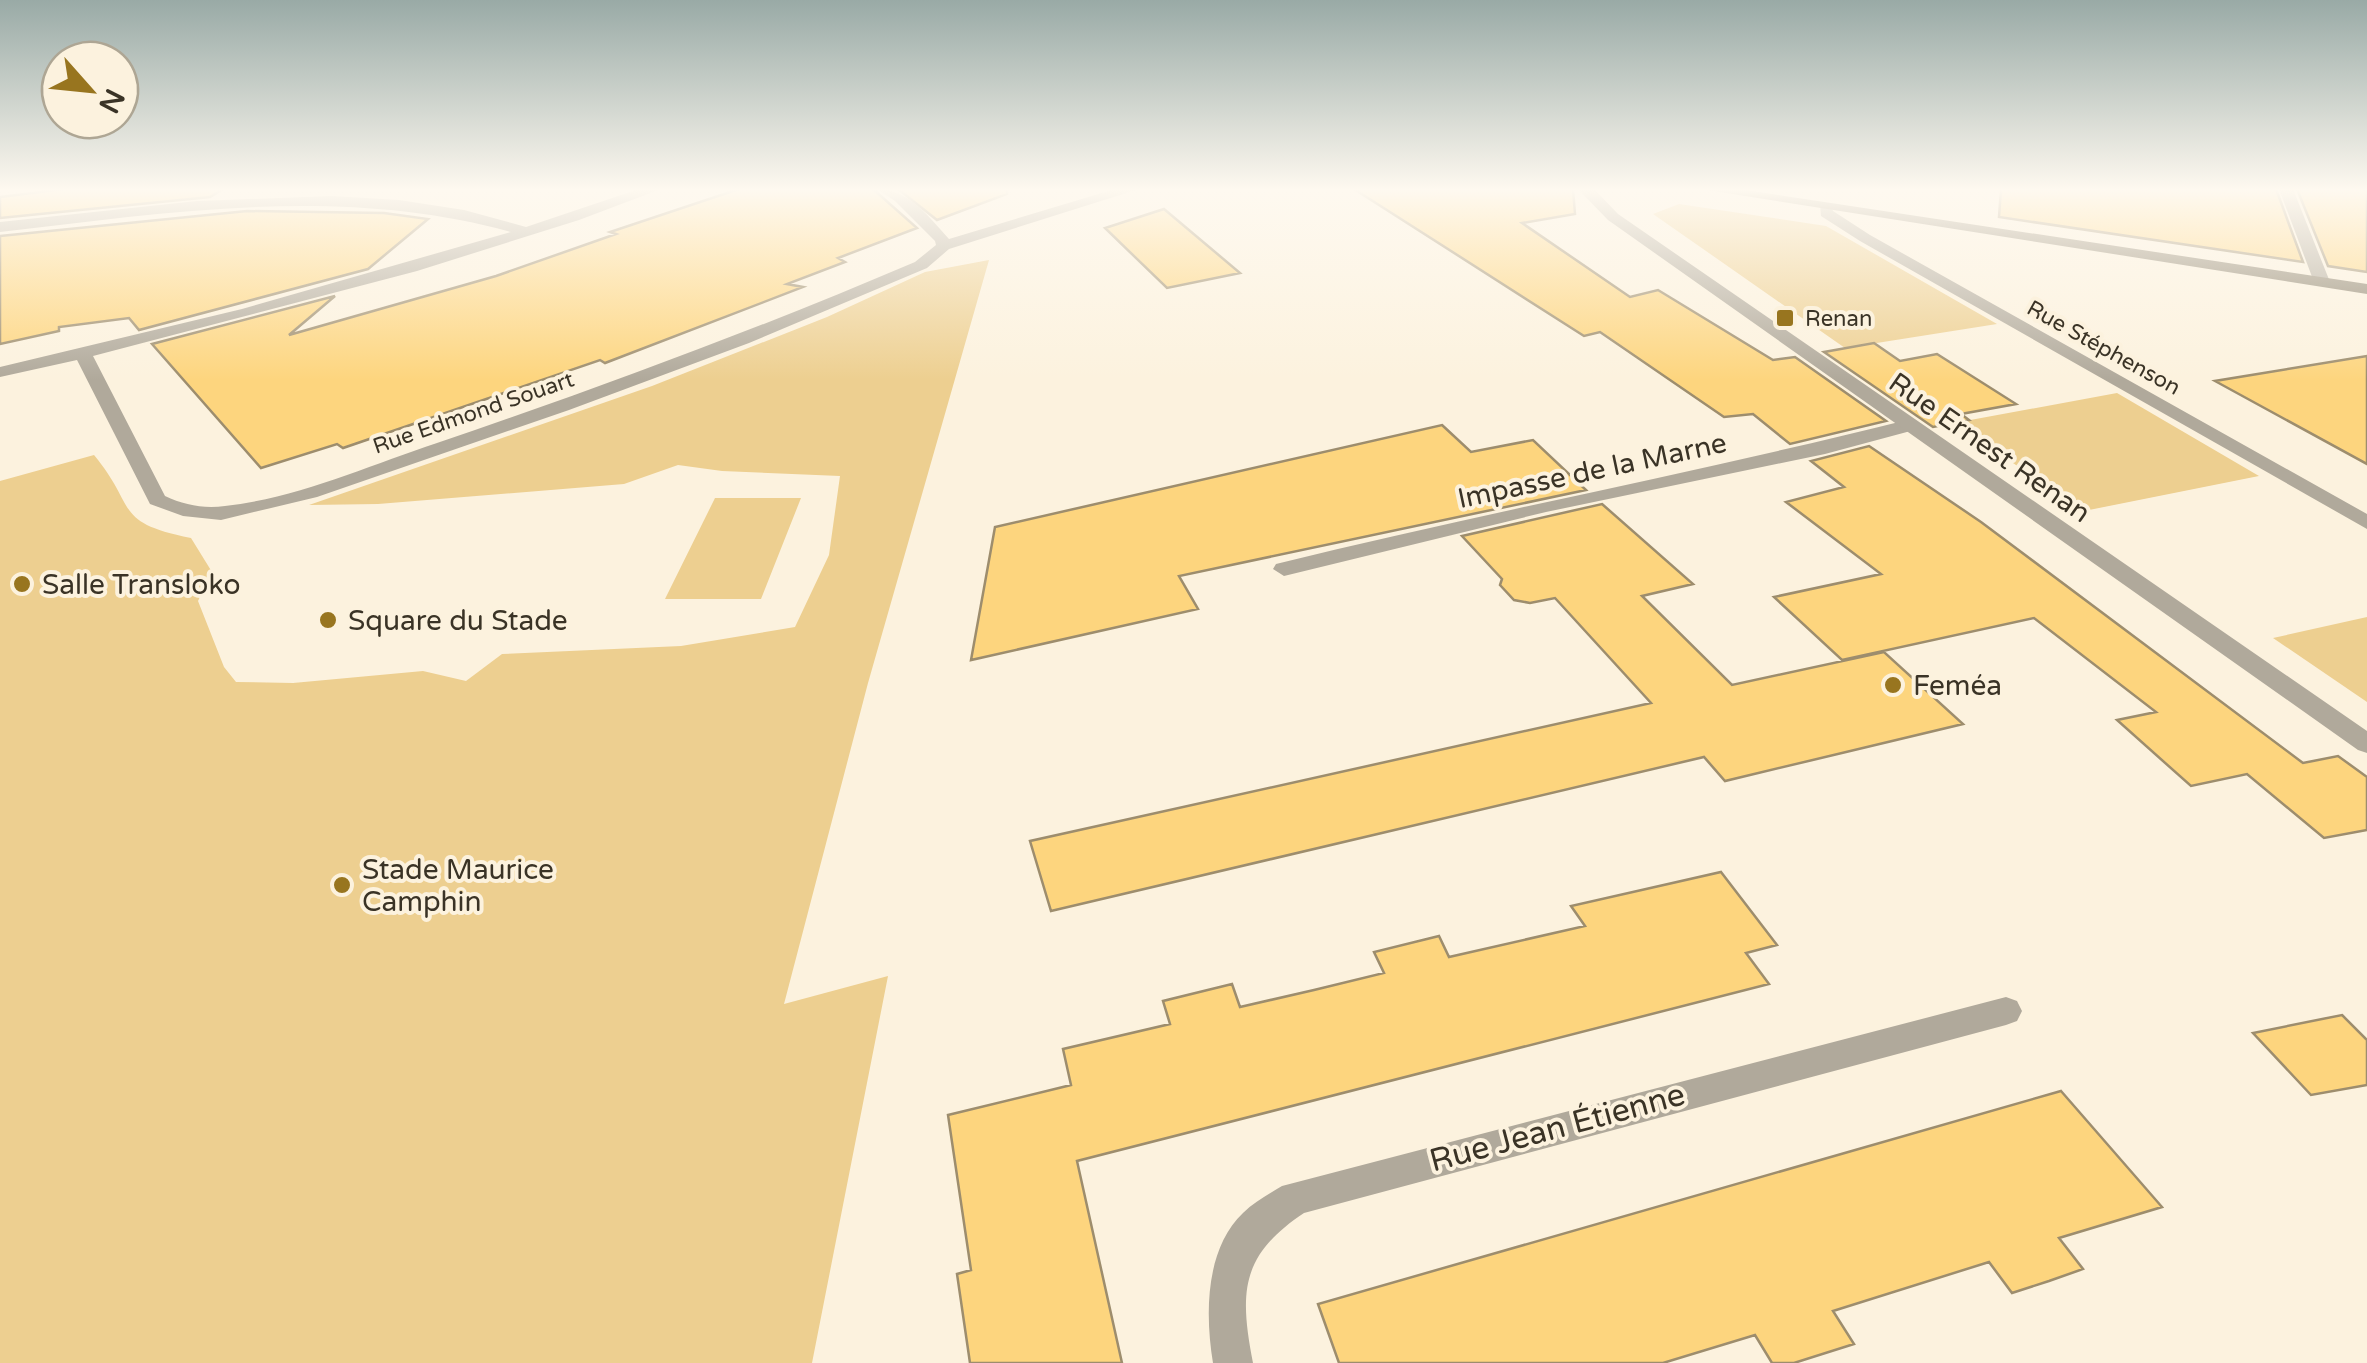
<svg xmlns="http://www.w3.org/2000/svg" width="2367" height="1363" viewBox="0 0 2367 1363" font-family="'Varela Round',sans-serif">
	<style>
		.green { fill: #edcf90 }
		.building { fill: #fdd57e; stroke: #9d8d6d; stroke-width: 2.5 }
		.lines { fill: none; stroke-linecap: round; stroke-linejoin: round }
		.lane { fill: #b0a99b; fill-rule: evenodd }
		.street { fill: #b0a99b; fill-rule: evenodd }
		.secondary { fill: #8f8570; fill-rule: evenodd }
		.poi-dot { fill: #98751f; stroke: #fcf2de; stroke-width: 4 }
		.labels { text-anchor: middle; stroke-width: 8; stroke-linejoin: round; paint-order: stroke }
		.far-poi-label { font-size: 22px; fill: #3a3326; stroke: #fcf2de; text-anchor: start }
		.far-street-label { font-size: 22px; fill: #3a3326; stroke: #fcf2de }
		.street-label { font-size: 28px; fill: #3a3326; stroke: #fcf2de }
		.poi-label { font-size: 28px; fill: #3a3326; stroke: #fcf2de; text-anchor: start }
		.near-street-label { font-size: 32px; fill: #3a3326; stroke: #fcf2de }
	</style>
	<rect width="100%" height="100%" fill="#fcf2de"/>
	<path class="green" d="M 1679,204 L 1826,226 L 1997,324 L 1845,348 L 1653,214 Z
		M 989,260 L 868,683 L 784,1004 L 888,976 L 812,1363 L 0,1363 L 0,481 L 94,455 C 138,508 112,522 191,538 L 212,572 L 198,601 L 224,667 L 236,682 L 293,683 L 423,671 L 466,681 L 502,654 L 681,646 L 795,627 L 829,555 L 840,476 L 722,471 L 678,465 L 624,484 L 378,504 L 309,505 L 652,386 L 827,317 L 925,272 Z
		M 2117,393 L 2259,476 L 2084,511 L 1954,423 Z
		M 715,498 L 801,498 L 761,599 L 665,599 Z
		M 2367,617 L 2367,702 L 2273,638 Z"/>
	<path class="building" d="M 64,189 L 223,189 L 210,197 L 0,218 L 0,197 Z
		M 739,189 L 873,189 L 917,228 L 838,258 L 845,262 L 787,284 L 803,287 L 605,363 L 600,360 L 343,448 L 337,444 L 261,468 L 152,344 L 335,296 L 289,335 L 496,276 L 616,234 L 610,232 Z
		M 898,189 L 1007,189 L 1007,194 L 937,220 Z
		M 1354,189 L 1573,189 L 1575,214 L 1522,223 L 1630,297 L 1658,290 L 1773,360 L 1795,357 L 1886,421 L 1790,444 L 1753,414 L 1724,417 L 1600,332 L 1584,336 Z
		M 2001,189 L 2276,189 L 2303,262 L 1999,217 Z
		M 2297,189 L 2367,189 L 2367,272 L 2328,266 Z
		M 1164,209 L 1240,273 L 1167,288 L 1105,228 Z
		M 247,211 L 384,213 L 428,219 L 368,269 L 139,330 L 129,318 L 59,327 L 59,331 L 0,344 L 0,236 Z
		M 1874,343 L 1900,361 L 1937,354 L 2016,404 L 1961,414 L 1969,420 L 1933,427 L 1824,352 Z
		M 2367,356 L 2367,464 L 2215,381 Z
		M 1442,425 L 1471,452 L 1533,440 L 1586,490 L 1179,576 L 1198,609 L 971,660 L 995,527 Z
		M 1869,446 L 1981,522 L 2303,763 L 2338,756 L 2367,777 L 2367,830 L 2324,838 L 2247,774 L 2191,786 L 2117,720 L 2156,712 L 2034,618 L 1842,660 L 1774,597 L 1881,574 L 1786,502 L 1844,487 L 1811,461 Z
		M 1602,504 L 1693,584 L 1642,596 L 1732,685 L 1884,652 L 1963,724 L 1725,781 L 1704,757 L 1051,911 L 1030,841 L 1651,703 L 1555,598 L 1530,603 L 1514,600 L 1500,585 L 1502,579 L 1462,536 Z
		M 1721,872 L 1777,945 L 1746,953 L 1769,984 L 1077,1161 L 1122,1363 L 970,1363 L 957,1274 L 971,1270 L 948,1115 L 1071,1085 L 1063,1049 L 1170,1024 L 1163,1001 L 1232,984 L 1240,1007 L 1314,990 L 1384,973 L 1374,952 L 1439,936 L 1449,957 L 1585,926 L 1571,906 Z
		M 2342,1015 L 2367,1040 L 2367,1085 L 2311,1095 L 2253,1033 Z
		M 2061,1091 L 2162,1207 L 2059,1238 L 2083,1269 L 2049,1281 L 2012,1293 L 1989,1262 L 1833,1311 L 1854,1344 L 1794,1363 L 1772,1363 L 1755,1335 L 1663,1363 L 1339,1363 L 1318,1304 Z"/>
	<g class="lines">
		<path class="lane" d="M 1911,419 L 1921,425 L 1918,429 L 1825,454 L 1546,512 L 1284,576 L 1273,569 L 1276,564 C 1487,512 1700,472 1911,419 Z"/>
		<path class="street" d="M 639,189 L 661,189 L 579,220 L 417,271 L 93,356 L 165,496 C 184,505 204,509 225,506 C 297,498 368,466 437,443 C 599,388 758,329 915,262 L 936,245 L 935,241 L 895,201 L 877,189 C 909,189 929,217 949,239 L 1115,189 L 1139,189 L 949,249 L 927,268 L 749,343 L 569,410 L 317,497 L 221,520 L 183,516 L 150,504 L 77,360 L 0,377 L 0,367 L 242,309 L 511,232 C 343,185 170,212 0,232 L 0,222 L 197,201 L 332,196 L 399,200 L 464,210 L 526,227 Z
			M 1578,189 L 1594,189 L 1618,214 L 2367,731 L 2367,753 L 2358,750 L 1608,220 Z
			M 2279,189 L 2293,189 L 2330,282 L 2328,285 L 2314,282 Z
			M 1820,204 L 1830,204 L 1833,211 L 1870,235 L 2367,514 L 2367,529 L 1860,241 L 1821,216 Z
			M 2006,997 L 2017,1001 L 2022,1011 L 2017,1021 L 2006,1025 L 1304,1213 C 1241,1255 1239,1291 1253,1363 L 1213,1363 C 1205,1315 1205,1249 1243,1213 C 1254,1202 1269,1194 1282,1186 Z"/>
		<path class="secondary" d="M 1701,189 L 1739,189 L 2367,284 L 2367,294 Z"/>
	</g>
	<linearGradient id="sky" x2="0" y2="1"><stop stop-color="#99aaa6"/><stop offset="0.5" stop-color="#fef9f0"/><stop offset="1" stop-color="#fef9f0" stop-opacity="0"/></linearGradient>
	<rect width="2367" height="380" fill="url(#sky)"/>
	<g class="poi-dot">
		<rect x="1775" y="308" width="20" height="20" rx="5"/>
		<circle cx="22" cy="584" r="10"/>
		<circle cx="328" cy="620" r="10"/>
		<circle cx="1893" cy="685" r="10"/>
		<circle cx="342" cy="885" r="10"/>
	</g>
	<g class="labels">
		<g class="far-poi-label">
			<text x="1805" y="326">Renan</text>
		</g>
		<g class="far-street-label">
			<text transform="translate(2104 347) rotate(29)" y="8">Rue Stéphenson</text>
			<text transform="translate(473 412) rotate(-19)" y="8">Rue Edmond Souart</text>
		</g>
		<g class="street-label">
			<text transform="translate(1990 447) rotate(35)" y="10">Rue Ernest Renan</text>
			<text transform="translate(1592 470) rotate(-12)" y="10">Impasse de la Marne</text>
		</g>
		<g class="poi-label">
			<text x="42" y="594">Salle Transloko</text>
			<text x="348" y="630">Square du Stade</text>
			<text x="1913" y="695">Feméa</text>
			<text x="362" y="879">Stade Maurice<tspan x="362" dy="32">Camphin</tspan></text>
		</g>
		<g class="near-street-label">
			<text transform="translate(1557 1127) rotate(-15)" y="11">Rue Jean Étienne</text>
		</g>
	</g>
	<g transform="translate(90 90) rotate(117)"><circle r="48" fill="#fcf2de" stroke="#aea694" stroke-width="2.5"/>
	<path d="M0-8L18 38L0 25L-18 38Z" fill="#98751f"/>
	<text y="-15" font-size="28" font-weight="bold" text-anchor="middle" fill="#3a3326">N</text>
	</g>
</svg>
